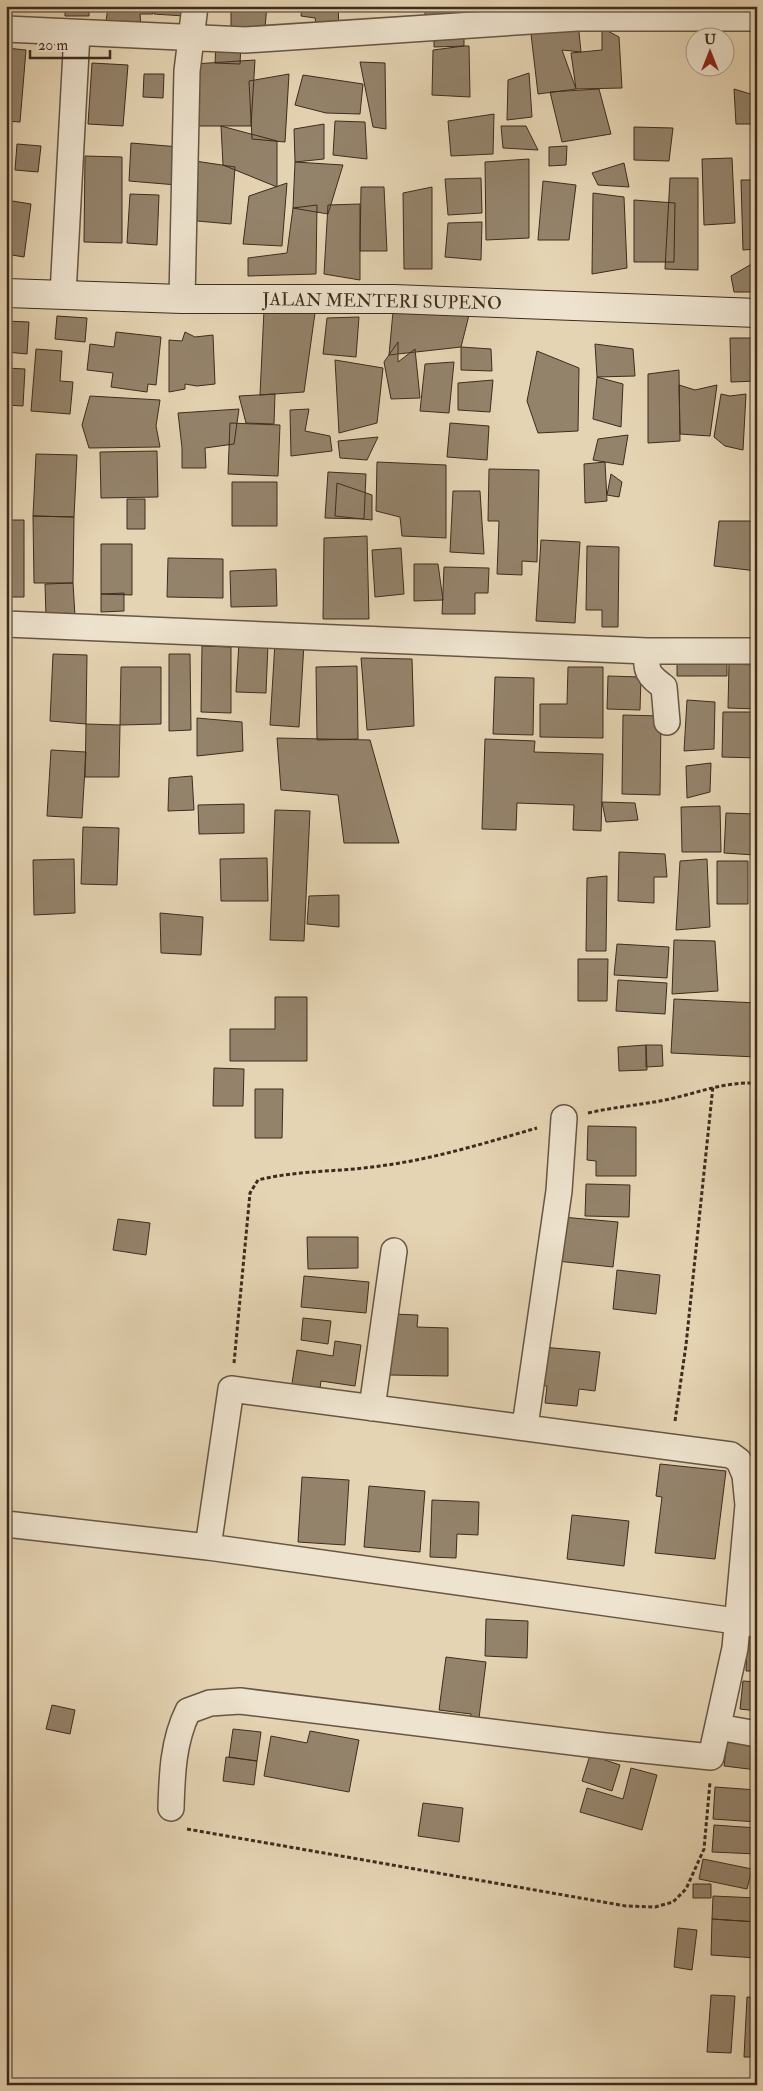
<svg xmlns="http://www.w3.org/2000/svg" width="763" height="2091" viewBox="0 0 763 2091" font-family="'IM FELL Double Pica',serif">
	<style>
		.building { fill: #94836b; stroke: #3d2c1e }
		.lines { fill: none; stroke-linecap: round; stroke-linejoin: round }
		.minor-casing { stroke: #675643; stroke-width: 28 }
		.secondary-casing { stroke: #3d2c1e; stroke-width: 30 }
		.path { stroke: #3d2c1e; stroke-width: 3; stroke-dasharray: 4 2.5; stroke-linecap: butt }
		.minor { stroke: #eee3ce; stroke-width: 25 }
		.secondary { stroke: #eee3ce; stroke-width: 28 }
		.labels { text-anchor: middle; stroke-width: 5; stroke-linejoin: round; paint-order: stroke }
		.street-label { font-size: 18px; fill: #3d2c1e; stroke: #eee3ce }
	</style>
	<rect width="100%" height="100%" fill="#e5d4b3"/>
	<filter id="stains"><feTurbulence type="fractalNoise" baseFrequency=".004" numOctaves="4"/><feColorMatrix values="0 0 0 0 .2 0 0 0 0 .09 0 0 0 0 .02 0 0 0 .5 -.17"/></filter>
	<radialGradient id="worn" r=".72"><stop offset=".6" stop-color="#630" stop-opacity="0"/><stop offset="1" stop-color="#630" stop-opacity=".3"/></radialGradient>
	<path class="building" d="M 65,6 L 89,6 L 89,16 L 65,16 Z
		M 108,6 L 152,6 L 153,14 L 140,14 L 141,27 L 106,22 Z
		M 154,6 L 184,6 L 184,16 L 154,14 Z
		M 231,6 L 267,6 L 265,27 L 231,28 Z
		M 302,6 L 338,6 L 339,28 L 317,27 L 315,18 L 301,16 Z
		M 425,6 L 456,6 L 456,19 L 425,19 Z
		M 462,6 L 500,6 L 500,15 L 462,18 Z
		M 578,22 L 581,52 L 562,50 L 576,89 L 538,94 L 531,34 Z
		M 602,28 L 619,37 L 622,88 L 576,89 L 571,53 L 602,50 Z
		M 464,31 L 464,46 L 434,47 L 434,33 Z
		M 216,44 L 241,44 L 240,64 L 215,63 Z
		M 464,46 L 469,46 L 470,97 L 432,95 L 433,50 Z
		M 6,48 L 26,50 L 20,122 L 6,121 Z
		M 255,60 L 251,126 L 190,126 L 194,64 Z
		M 360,62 L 385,63 L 386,129 L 373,127 Z
		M 92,63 L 128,65 L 123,126 L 88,124 Z
		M 529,73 L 532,117 L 507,120 L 508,80 Z
		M 144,74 L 164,74 L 163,98 L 143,97 Z
		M 289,74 L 285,142 L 252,139 L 249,81 Z
		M 303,75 L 363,84 L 360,114 L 326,113 L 295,105 Z
		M 599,89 L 611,134 L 562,142 L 550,92 Z
		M 734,89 L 757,96 L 756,124 L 736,124 Z
		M 494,114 L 493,154 L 451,156 L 448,121 Z
		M 335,121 L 365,122 L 367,159 L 333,155 Z
		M 324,124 L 324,159 L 295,162 L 294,129 Z
		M 221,126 L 277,141 L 277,187 L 223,165 Z
		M 501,126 L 526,126 L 538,150 L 503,148 Z
		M 634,127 L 673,128 L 669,161 L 634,160 Z
		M 131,143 L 180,147 L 177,185 L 129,181 Z
		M 17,144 L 41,146 L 38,172 L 15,170 Z
		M 567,146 L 566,165 L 549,166 L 549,147 Z
		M 85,156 L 122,157 L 122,243 L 84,242 Z
		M 732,158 L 735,223 L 704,225 L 702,159 Z
		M 529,159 L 529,238 L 486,240 L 485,162 Z
		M 195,161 L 235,167 L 231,224 L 197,221 Z
		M 295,162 L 343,165 L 328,214 L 293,208 Z
		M 624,163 L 629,187 L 598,185 L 592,173 Z
		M 481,178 L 482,213 L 448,215 L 445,179 Z
		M 670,178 L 698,178 L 698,270 L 665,269 Z
		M 741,180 L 757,180 L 757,249 L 743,250 Z
		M 543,181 L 576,185 L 569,240 L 538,240 Z
		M 287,183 L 282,246 L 243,244 L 249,196 Z
		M 361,187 L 384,187 L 387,251 L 360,251 Z
		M 432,187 L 432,269 L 404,269 L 403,193 Z
		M 593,193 L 624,197 L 627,268 L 592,274 Z
		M 130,194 L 159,195 L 157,245 L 127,243 Z
		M 6,200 L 31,204 L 24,257 L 6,254 Z
		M 634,200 L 675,203 L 674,262 L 634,262 Z
		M 360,204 L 360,280 L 324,274 L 328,205 Z
		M 317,205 L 316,274 L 248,276 L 248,258 L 287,253 L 293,208 Z
		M 482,222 L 481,260 L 445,257 L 448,223 Z
		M 757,261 L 757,292 L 734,292 L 731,276 Z
		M 394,301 L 469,315 L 461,347 L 389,355 Z
		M 264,310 L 315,313 L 304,392 L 260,395 Z
		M 57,316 L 87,318 L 85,342 L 55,339 Z
		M 359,317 L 356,357 L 323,354 L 327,318 Z
		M 6,321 L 29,322 L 27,354 L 6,352 Z
		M 116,332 L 161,337 L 156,385 L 148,384 L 147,392 L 111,387 L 113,373 L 87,370 L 90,344 L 114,347 Z
		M 185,332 L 195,337 L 213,335 L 215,384 L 197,386 L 185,384 L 185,389 L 169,392 L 169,340 L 182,341 Z
		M 730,338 L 757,338 L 757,381 L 731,382 Z
		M 398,342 L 398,362 L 415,349 L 420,398 L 391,399 L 384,362 Z
		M 595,344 L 633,349 L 635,376 L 597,377 Z
		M 461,347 L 491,349 L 492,371 L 461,370 Z
		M 36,349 L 62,351 L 60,381 L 73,382 L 70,414 L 31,411 Z
		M 537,351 L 579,368 L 578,431 L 538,433 L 527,401 Z
		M 335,360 L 383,368 L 377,423 L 339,433 Z
		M 454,362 L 449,413 L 420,411 L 425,364 Z
		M 6,368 L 25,369 L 23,406 L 6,405 Z
		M 679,370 L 680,441 L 648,443 L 648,374 Z
		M 597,377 L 623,384 L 621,427 L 593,419 Z
		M 493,380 L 490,412 L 458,410 L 458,383 Z
		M 679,385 L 695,390 L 717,385 L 710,436 L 680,434 Z
		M 275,394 L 274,424 L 246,423 L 239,396 Z
		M 721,394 L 730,396 L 746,394 L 743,450 L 725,446 L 714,437 Z
		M 90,396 L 160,400 L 156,426 L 160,447 L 89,448 L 82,425 Z
		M 239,409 L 234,444 L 205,448 L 206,468 L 182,468 L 182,448 L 178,413 Z
		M 309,409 L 305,431 L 330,436 L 332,451 L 291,456 L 290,410 Z
		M 230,423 L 280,425 L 278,476 L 228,474 Z
		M 450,423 L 489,426 L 487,460 L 447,457 Z
		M 628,435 L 623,465 L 593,460 L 598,439 Z
		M 378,437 L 367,460 L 340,458 L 338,441 Z
		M 157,451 L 158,497 L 101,498 L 100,452 Z
		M 36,454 L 77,455 L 74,517 L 33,516 Z
		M 377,462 L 446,465 L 446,538 L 402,536 L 400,517 L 376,511 Z
		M 605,462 L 607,501 L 585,503 L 584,464 Z
		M 489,469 L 539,470 L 537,562 L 522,561 L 522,575 L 497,574 L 499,521 L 488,521 Z
		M 328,472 L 366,474 L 364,519 L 325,518 Z
		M 611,474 L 622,482 L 619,497 L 607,495 Z
		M 232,482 L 277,482 L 277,526 L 232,526 Z
		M 337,483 L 372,495 L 372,520 L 335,516 Z
		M 453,491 L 480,491 L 484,554 L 450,552 Z
		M 127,499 L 145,499 L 145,529 L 127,529 Z
		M 33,516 L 74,517 L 73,583 L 34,583 Z
		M 6,520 L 24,520 L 24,597 L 6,597 Z
		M 719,521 L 757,521 L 757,571 L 714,566 Z
		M 367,536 L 369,619 L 323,619 L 324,538 Z
		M 541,540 L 580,542 L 575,623 L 536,621 Z
		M 101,544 L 132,544 L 132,595 L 101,594 Z
		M 587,546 L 619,547 L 618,627 L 602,627 L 602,610 L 586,610 Z
		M 401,548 L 404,594 L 375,597 L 372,550 Z
		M 168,558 L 223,559 L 223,598 L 167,597 Z
		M 414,564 L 438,564 L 443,600 L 414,601 Z
		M 444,567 L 489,568 L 488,593 L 475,593 L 475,614 L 442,614 Z
		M 276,569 L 277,606 L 231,607 L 230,571 Z
		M 73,583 L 75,616 L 46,617 L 45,584 Z
		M 124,593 L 124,611 L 101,612 L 101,594 Z
		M 239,642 L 268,644 L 266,693 L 236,692 Z
		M 275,642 L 304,644 L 299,727 L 270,725 Z
		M 202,646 L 231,647 L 231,713 L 201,712 Z
		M 53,654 L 87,655 L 86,724 L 50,721 Z
		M 169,654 L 190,654 L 191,730 L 169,731 Z
		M 677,657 L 727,657 L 727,676 L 677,676 Z
		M 361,658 L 412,659 L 414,726 L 367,730 Z
		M 729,664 L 757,665 L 757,709 L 728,708 Z
		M 357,666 L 358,739 L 317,740 L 316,667 Z
		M 121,667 L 161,667 L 161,724 L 120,725 Z
		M 568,667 L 603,667 L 603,738 L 540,737 L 540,704 L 567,704 Z
		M 608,676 L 641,677 L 640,710 L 607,709 Z
		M 495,677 L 534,678 L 533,735 L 493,734 Z
		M 687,700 L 715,702 L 714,749 L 684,751 Z
		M 723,712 L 757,712 L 757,758 L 722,757 Z
		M 623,715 L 661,716 L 660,795 L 622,794 Z
		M 197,718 L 242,722 L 243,751 L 197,756 Z
		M 86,724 L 120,725 L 119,777 L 85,777 Z
		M 277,738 L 370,740 L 399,843 L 344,843 L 338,795 L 281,790 Z
		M 485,739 L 535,741 L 534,752 L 603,754 L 601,831 L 573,830 L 574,805 L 517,803 L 516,830 L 482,829 Z
		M 51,750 L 86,752 L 82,818 L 47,816 Z
		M 711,763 L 710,792 L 687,798 L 686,766 Z
		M 192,776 L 194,810 L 168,811 L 169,778 Z
		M 602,802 L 635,803 L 638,820 L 606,822 Z
		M 244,804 L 244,833 L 199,834 L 198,805 Z
		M 720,806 L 721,852 L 682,852 L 681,807 Z
		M 275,810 L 310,811 L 304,941 L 270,940 Z
		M 726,813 L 757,814 L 755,855 L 724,853 Z
		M 83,827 L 119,828 L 117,885 L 81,884 Z
		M 619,852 L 665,854 L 667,877 L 654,877 L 654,903 L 618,901 Z
		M 267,858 L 268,901 L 221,901 L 220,859 Z
		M 74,859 L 75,913 L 34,915 L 33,860 Z
		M 707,859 L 710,927 L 676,930 L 680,861 Z
		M 717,861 L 748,861 L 748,904 L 717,904 Z
		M 607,876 L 606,951 L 586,951 L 587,878 Z
		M 339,895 L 339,927 L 307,924 L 309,896 Z
		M 160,913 L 203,917 L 201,955 L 161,953 Z
		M 674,940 L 715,941 L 718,991 L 672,994 Z
		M 617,944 L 669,947 L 667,978 L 614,975 Z
		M 578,959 L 608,959 L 607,1001 L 578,1001 Z
		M 618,980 L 667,983 L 665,1014 L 616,1011 Z
		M 275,997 L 307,997 L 307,1061 L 230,1061 L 230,1029 L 275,1029 Z
		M 674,999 L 757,1003 L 756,1057 L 671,1053 Z
		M 646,1045 L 647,1070 L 619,1071 L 618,1047 Z
		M 646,1045 L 662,1045 L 663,1066 L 646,1067 Z
		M 214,1068 L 244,1069 L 243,1106 L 213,1106 Z
		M 255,1089 L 283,1089 L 282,1138 L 255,1138 Z
		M 588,1126 L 636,1127 L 636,1176 L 596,1176 L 596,1161 L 587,1160 Z
		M 586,1184 L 630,1185 L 629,1217 L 585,1216 Z
		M 562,1217 L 618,1222 L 613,1267 L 557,1261 Z
		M 118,1219 L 150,1223 L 146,1255 L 113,1250 Z
		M 307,1237 L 358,1237 L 358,1268 L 308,1269 Z
		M 617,1270 L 660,1275 L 656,1314 L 613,1309 Z
		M 304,1276 L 369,1282 L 366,1313 L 301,1307 Z
		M 391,1314 L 418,1315 L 417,1327 L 448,1328 L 448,1376 L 389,1375 Z
		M 303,1318 L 331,1321 L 328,1344 L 301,1340 Z
		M 335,1341 L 361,1345 L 355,1386 L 321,1381 L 319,1395 L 291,1390 L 297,1350 L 333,1356 Z
		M 542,1347 L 600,1352 L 595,1391 L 579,1389 L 577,1406 L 545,1403 L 547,1386 L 538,1385 Z
		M 660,1464 L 726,1471 L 715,1559 L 655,1553 L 662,1497 L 656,1496 Z
		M 302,1477 L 349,1480 L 345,1545 L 298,1542 Z
		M 369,1486 L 425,1491 L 420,1552 L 364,1547 Z
		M 432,1500 L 479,1502 L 478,1535 L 457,1534 L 456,1558 L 430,1557 Z
		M 572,1515 L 629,1521 L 624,1566 L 567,1559 Z
		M 486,1619 L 528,1621 L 527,1658 L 485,1656 Z
		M 747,1637 L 757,1637 L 757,1671 L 746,1671 Z
		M 446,1657 L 486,1662 L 478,1726 L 469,1725 L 471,1714 L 439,1710 Z
		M 743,1681 L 757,1682 L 757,1711 L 740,1709 Z
		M 52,1705 L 75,1710 L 70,1734 L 46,1729 Z
		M 233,1729 L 261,1732 L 257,1761 L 229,1757 Z
		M 310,1731 L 359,1740 L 349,1792 L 264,1776 L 271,1736 L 307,1743 Z
		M 727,1742 L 757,1745 L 757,1770 L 724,1766 Z
		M 590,1755 L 620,1765 L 612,1791 L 582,1781 Z
		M 226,1757 L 257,1761 L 254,1785 L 223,1781 Z
		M 631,1768 L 657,1775 L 642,1830 L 580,1812 L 587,1788 L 623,1799 Z
		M 715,1787 L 757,1790 L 757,1822 L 713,1819 Z
		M 423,1803 L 463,1808 L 459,1842 L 418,1836 Z
		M 714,1825 L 757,1828 L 757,1854 L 712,1852 Z
		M 703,1859 L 752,1869 L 747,1889 L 699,1879 Z
		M 755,1872 L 757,1872 L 757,1898 L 753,1898 Z
		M 693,1884 L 711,1884 L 711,1898 L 693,1898 Z
		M 713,1896 L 757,1898 L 757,1922 L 712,1919 Z
		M 712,1919 L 757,1922 L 757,1958 L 711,1955 Z
		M 678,1928 L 697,1930 L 692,1970 L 674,1967 Z
		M 711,1995 L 735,1996 L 731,2053 L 707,2052 Z
		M 747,1997 L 757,1998 L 757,2057 L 744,2057 Z"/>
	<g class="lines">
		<g class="minor-casing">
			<path id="minor" d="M 6,29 L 245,40 L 577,18 L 757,18
				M 63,294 L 77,33
				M 182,299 L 187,71 L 195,6
				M 6,624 L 647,651 L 757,651
				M 647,651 C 646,672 647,674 664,687 L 667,722
				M 372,1408 L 394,1251
				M 525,1426 L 559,1191 L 564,1118
				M 6,1524 L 208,1547 L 757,1624
				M 718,1727 L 757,1734
				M 171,1808 C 172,1775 173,1741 188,1711 L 210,1703 L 240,1701 L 605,1746 L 711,1757 L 735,1648 L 748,1505 L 745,1475 L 739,1461 L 731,1455 L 231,1389 L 208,1547"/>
		</g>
		<g class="secondary-casing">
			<path id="secondary" d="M 6,293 L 182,299 L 394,299 L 757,313"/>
		</g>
		<path class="path" d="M 588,1113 C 614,1107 640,1105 665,1100 C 699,1093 721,1082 757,1083
			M 234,1363 L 250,1193 L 258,1180 C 298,1170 340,1172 380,1166 C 434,1159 485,1143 537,1128
			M 675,1421 L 686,1345 L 713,1086
			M 187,1829 L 626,1906 L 655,1907 L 673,1902 L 686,1889 L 704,1849 L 710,1782"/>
		<use href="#minor" class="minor"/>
		<use href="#secondary" class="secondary"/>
	</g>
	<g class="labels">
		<g class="street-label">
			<text transform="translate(382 301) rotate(1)" y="6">JALAN MENTERI SUPENO</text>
		</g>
	</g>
	<rect width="763" height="2091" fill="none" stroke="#e5d4b3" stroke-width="25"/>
	<rect x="8" y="8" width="748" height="2076" fill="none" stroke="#3d2c1e" stroke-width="2.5"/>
	<rect x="12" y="12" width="738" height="2066" fill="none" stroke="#3d2c1e"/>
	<g transform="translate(710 52)"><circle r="24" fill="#eee3ce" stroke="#a79a88"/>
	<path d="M0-4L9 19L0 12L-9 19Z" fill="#8f2418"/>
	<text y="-8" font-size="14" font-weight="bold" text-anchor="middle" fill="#3d2c1e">U</text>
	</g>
	<path d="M30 50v8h80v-8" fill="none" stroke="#3d2c1e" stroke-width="2.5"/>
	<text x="38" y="50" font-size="15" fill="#3d2c1e" stroke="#eee3ce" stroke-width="4" paint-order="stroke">20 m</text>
	<rect width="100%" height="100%" filter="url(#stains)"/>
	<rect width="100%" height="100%" fill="url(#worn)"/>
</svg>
